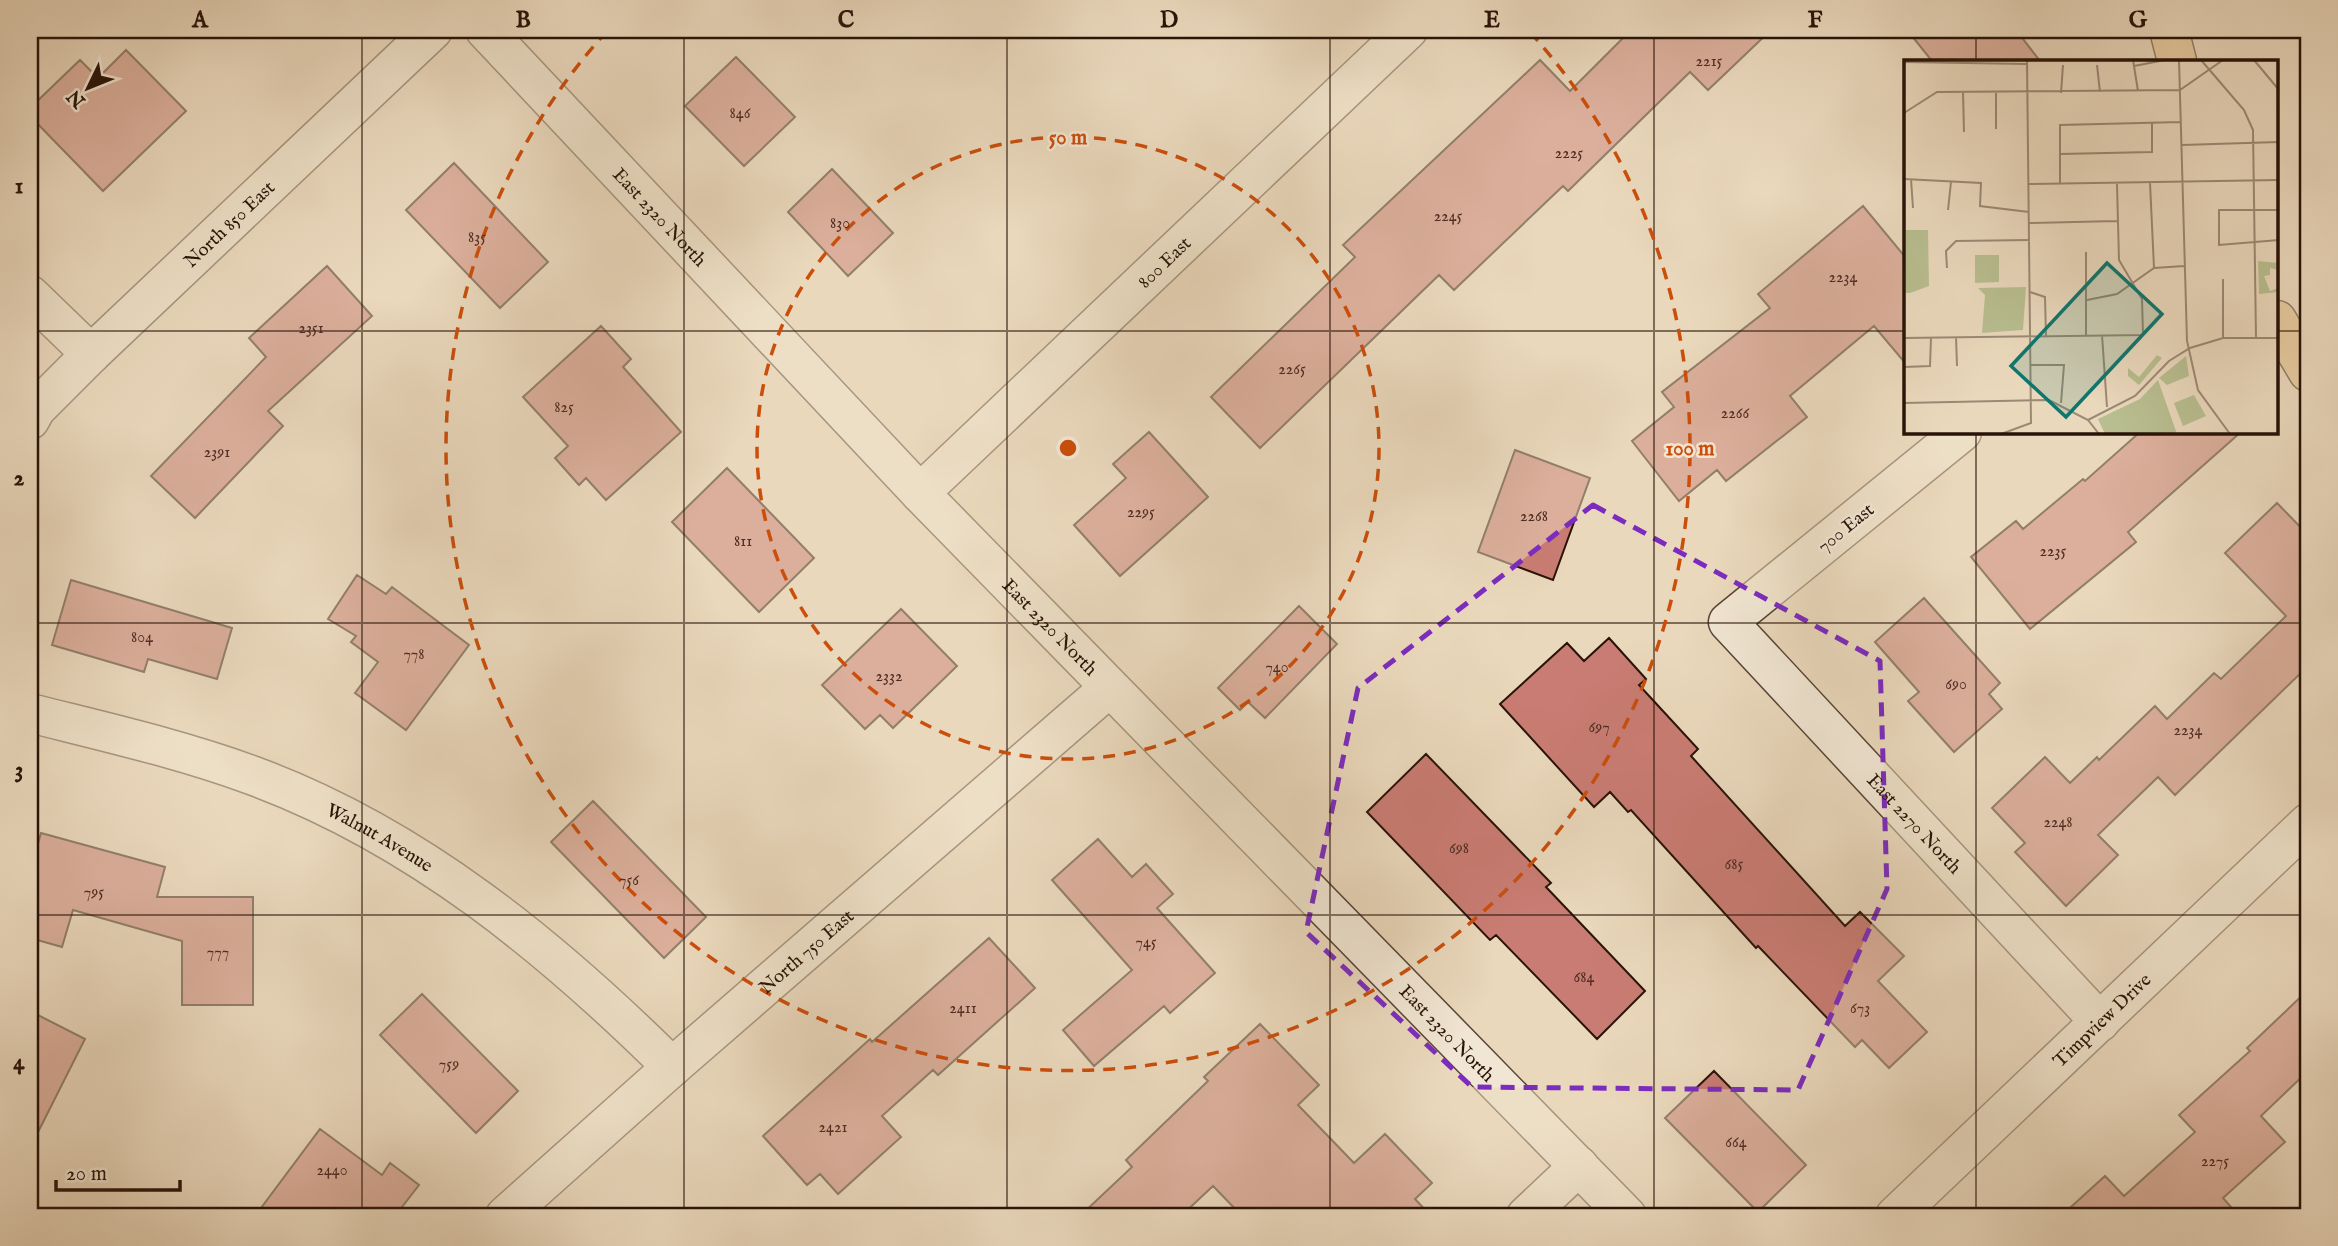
<svg xmlns="http://www.w3.org/2000/svg" width="2338" height="1246" viewBox="0 0 2338 1246" font-family="'IM FELL English',serif">
	<style>
		.building { fill: #c97c73; stroke: #281308; stroke-width: 2 }
		.lines { fill: none; stroke-linecap: round; stroke-linejoin: round }
		.minor-casing { stroke: #584435; stroke-width: 41 }
		.major-casing { stroke: #281308; stroke-width: 41 }
		.minor { stroke: #f1e6d3; stroke-width: 38 }
		.major { stroke: #e5bc7e; stroke-width: 38 }
		.marked { fill: none; stroke: #7b2cbf; stroke-width: 5; stroke-dasharray: 14 9; stroke-linejoin: round }
		.grid { fill: none; stroke: #281308; stroke-width: 2; stroke-opacity: 0.55 }
		.ring { fill: none; stroke: #cb4e0b; stroke-width: 3.5; stroke-dasharray: 12 9 }
		.labels { text-anchor: middle; stroke-width: 5; stroke-linejoin: round; paint-order: stroke }
		.number-label { font-size: 16px; fill: #502d23 }
		.street-label { font-size: 19px; fill: #281308; stroke: #f1e6d3 }
		.inset-road { fill: none; stroke: #9c8974; stroke-width: 2 }
		.view { fill: #0f766e; fill-opacity: 0.15; stroke: #0f766e; stroke-width: 3.5 }
		.inset-edge { fill: none; stroke: #281308; stroke-width: 3.5 }
		.centre { fill: #cb4e0b; stroke: #f1e6d3; stroke-width: 3.5 }
		.ring-label { font-size: 21px; text-anchor: middle; font-weight: bold; fill: #cb4e0b; stroke: #f1e6d3; stroke-width: 5; stroke-linejoin: round; paint-order: stroke }
		.neatline { fill: none; stroke: #281308; stroke-width: 2.5 }
		.grid-label { font-size: 23px; text-anchor: middle; font-weight: bold; fill: #281308 }
	</style>
	<rect width="100%" height="100%" fill="#ead8bc"/>
	<filter id="stains"><feTurbulence type="fractalNoise" baseFrequency=".00286" numOctaves="4"/><feColorMatrix values="0 0 0 0 .2 0 0 0 0 .09 0 0 0 0 .02 0 0 0 .5 -.17"/></filter>
	<radialGradient id="worn" r=".72"><stop offset=".6" stop-color="#630" stop-opacity="0"/><stop offset="1" stop-color="#630" stop-opacity=".3"/></radialGradient>
	<path class="building" d="M 1631,30 L 1771,30 L 1708,90 L 1690,72 L 1568,191 L 1563,186 L 1454,290 L 1439,275 L 1260,448 L 1211,397 L 1355,257 L 1343,245 L 1540,60 L 1570,91 Z
		M 1907,30 L 2016,30 L 2040,61 L 1932,61 Z
		M 126,50 L 186,111 L 103,191 L 30,116 L 30,108 L 80,60 L 98,78 Z
		M 736,57 L 795,117 L 744,166 L 685,106 Z
		M 454,163 L 548,262 L 500,308 L 406,210 Z
		M 832,169 L 893,233 L 848,276 L 788,212 Z
		M 1863,206 L 1906,258 L 1906,364 L 1874,326 L 1790,396 L 1807,417 L 1726,481 L 1717,470 L 1679,501 L 1632,441 L 1674,407 L 1662,392 L 1770,308 L 1758,294 Z
		M 327,266 L 372,316 L 268,411 L 283,426 L 195,518 L 151,476 L 266,357 L 249,338 Z
		M 601,326 L 631,359 L 623,367 L 681,432 L 606,500 L 586,478 L 579,485 L 555,458 L 568,446 L 523,397 Z
		M 1149,432 L 1208,497 L 1120,576 L 1074,525 L 1126,478 L 1113,464 Z
		M 2140,432 L 2241,432 L 2128,532 L 2136,542 L 2030,629 L 1971,557 L 2016,521 L 2023,529 L 2083,479 L 2085,481 Z
		M 1515,450 L 1590,478 L 1553,580 L 1478,552 Z
		M 727,468 L 814,558 L 759,612 L 672,522 Z
		M 2277,503 L 2308,535 L 2308,666 L 2175,795 L 2158,777 L 2098,835 L 2118,855 L 2066,906 L 2015,852 L 2025,843 L 1992,808 L 2045,757 L 2070,783 L 2097,757 L 2099,760 L 2155,706 L 2167,719 L 2214,673 L 2221,679 L 2286,616 L 2225,553 Z
		M 357,575 L 386,594 L 392,587 L 469,645 L 406,730 L 355,693 L 378,662 L 351,642 L 356,636 L 328,619 Z
		M 71,580 L 232,628 L 217,679 L 148,659 L 144,672 L 52,645 Z
		M 1924,598 L 2000,683 L 1989,694 L 2002,709 L 1954,752 L 1908,701 L 1919,692 L 1875,642 Z
		M 1299,606 L 1337,644 L 1265,718 L 1248,702 L 1240,710 L 1218,688 Z
		M 901,609 L 957,666 L 893,728 L 880,715 L 865,729 L 822,685 Z
		M 1609,638 L 1646,679 L 1639,685 L 1698,749 L 1691,756 L 1845,926 L 1860,912 L 1904,956 L 1878,981 L 1927,1032 L 1889,1068 L 1862,1040 L 1855,1047 L 1758,946 L 1756,948 L 1631,810 L 1628,812 L 1610,792 L 1594,807 L 1500,704 L 1567,643 L 1584,661 Z
		M 1426,754 L 1551,883 L 1546,887 L 1645,991 L 1597,1039 L 1496,935 L 1490,940 L 1367,812 Z
		M 593,801 L 706,917 L 664,958 L 551,842 Z
		M 41,833 L 165,867 L 157,897 L 253,897 L 253,1005 L 182,1005 L 182,941 L 73,910 L 62,947 L 30,938 L 30,872 Z
		M 1098,839 L 1132,877 L 1146,864 L 1173,894 L 1157,908 L 1215,973 L 1170,1013 L 1164,1006 L 1094,1066 L 1063,1030 L 1132,970 L 1052,880 Z
		M 989,938 L 1035,988 L 938,1075 L 933,1070 L 882,1116 L 901,1137 L 838,1194 L 820,1174 L 807,1185 L 763,1136 L 870,1039 L 872,1042 Z
		M 2308,990 L 2308,1071 L 2261,1116 L 2285,1142 L 2223,1198 L 2239,1216 L 2061,1216 L 2105,1176 L 2124,1196 L 2195,1132 L 2179,1115 L 2250,1051 L 2247,1048 Z
		M 422,994 L 518,1091 L 476,1133 L 380,1035 Z
		M 30,1011 L 85,1039 L 30,1148 Z
		M 1260,1024 L 1319,1085 L 1298,1105 L 1354,1163 L 1385,1134 L 1432,1183 L 1415,1199 L 1431,1216 L 1242,1216 L 1213,1186 L 1181,1216 L 1080,1216 L 1132,1167 L 1126,1160 L 1208,1081 L 1204,1077 Z
		M 1714,1071 L 1806,1165 L 1758,1212 L 1665,1118 Z
		M 320,1129 L 382,1175 L 390,1163 L 419,1185 L 395,1216 L 255,1216 Z"/>
	<g class="lines">
		<g class="minor-casing">
			<g id="minor">
				<path id="s1" d="M 485,30 L 920,493 L 1627,1216"/>
				<path d="M 30,295 L 91,354"/>
				<path id="s2" d="M 30,420 L 36,409 L 91,354 L 433,30"/>
				<path id="s3" d="M 1962,432 L 1728,622 L 2100,1022"/>
				<path id="s4" d="M 920,493 L 1408,30"/>
				<path id="s5" d="M 30,713 C 105,732 181,749 254,776 C 416,836 551,947 672,1067"/>
				<path id="s6" d="M 505,1216 L 672,1067 L 1109,688"/>
				<path d="M 1526,1216 L 1579,1166"/>
				<path id="s7" d="M 1895,1216 L 2308,823"/>
			</g>
		</g>
		<g class="major-casing">
			<path id="major" d="M 2169,30 L 2177,61
				M 2277,320 L 2308,372"/>
		</g>
		<use href="#minor" class="minor"/>
		<use href="#major" class="major"/>
	</g>
	<path d="M0 0H2338V1246H0ZM 1593,505 L 1880,661 L 1887,889 L 1798,1090 L 1472,1087 L 1306,932 L 1358,688 Z" fill="#ead8bc" fill-opacity=".55" fill-rule="evenodd"/>
	<path class="marked" d="M 1593,505 L 1880,661 L 1887,889 L 1798,1090 L 1472,1087 L 1306,932 L 1358,688 Z"/>
	<path class="grid" d="M 362,30 L 362,1216M 684,30 L 684,1216M 1007,30 L 1007,1216M 1330,30 L 1330,1216M 1654,30 L 1654,1216M 1976,30 L 1976,61M 30,331 L 1906,331M 2277,331 L 2308,331M 1976,432 L 1976,1216M 30,623 L 2308,623M 30,915 L 2308,915"/>
	<g class="ring">
		<circle cx="1068" cy="448" r="311"/>
		<path d="M1530 32A622 622 0 1 1 606 32"/>
	</g>
	<g class="labels">
		<g class="number-label">
			<text x="1709" y="66">2215</text>
			<text x="740" y="118">846</text>
			<text x="1569" y="158">2225</text>
			<text x="1448" y="221">2245</text>
			<text x="840" y="228">830</text>
			<text x="477" y="242">835</text>
			<text x="1843" y="282">2234</text>
			<text x="311" y="333">2351</text>
			<text x="1292" y="374">2265</text>
			<text x="564" y="412">825</text>
			<text x="1735" y="418">2266</text>
			<text x="217" y="457">2391</text>
			<text x="1141" y="517">2295</text>
			<text x="1534" y="521">2268</text>
			<text x="743" y="546">811</text>
			<text x="2053" y="556">2235</text>
			<text x="142" y="642">804</text>
			<text x="414" y="659">778</text>
			<text x="1277" y="672">740</text>
			<text x="889" y="681">2332</text>
			<text x="1956" y="689">690</text>
			<text x="1599" y="732">697</text>
			<text x="2188" y="735">2234</text>
			<text x="2058" y="827">2248</text>
			<text x="1459" y="853">698</text>
			<text x="1734" y="869">685</text>
			<text x="629" y="885">756</text>
			<text x="94" y="897">795</text>
			<text x="1146" y="947">745</text>
			<text x="218" y="957">777</text>
			<text x="1584" y="982">684</text>
			<text x="963" y="1013">2411</text>
			<text x="1860" y="1013">673</text>
			<text x="449" y="1069">759</text>
			<text x="833" y="1132">2421</text>
			<text x="1736" y="1147">664</text>
			<text x="2215" y="1166">2275</text>
			<text x="332" y="1175">2440</text>
		</g>
		<g class="street-label">
			<text dy="7" stroke="none"><textPath href="#s1" startOffset="256">East 2320 North</textPath></text>
			<text dy="7" stroke="none"><textPath href="#s2" startOffset="280">North 850 East</textPath></text>
			<text dy="7" stroke="none"><textPath href="#s4" startOffset="336">800 East</textPath></text>
			<text transform="translate(1845 527) rotate(-39)" y="7">700 East</text>
			<text dy="7" stroke="none"><textPath href="#s1" startOffset="822">East 2320 North</textPath></text>
			<text dy="7" stroke="none"><textPath href="#s3" startOffset="576">East 2270 North</textPath></text>
			<text dy="7" stroke="none"><textPath href="#s5" startOffset="373">Walnut Avenue</textPath></text>
			<text dy="7" stroke="none"><textPath href="#s6" startOffset="401">North 750 East</textPath></text>
			<text dy="7" stroke="none"><textPath href="#s7" startOffset="285">Timpview Drive</textPath></text>
			<text dy="7" stroke="none"><textPath href="#s1" startOffset="1390">East 2320 North</textPath></text>
		</g>
	</g>
	<g transform="translate(1904 60)">
		<rect width="374" height="374" fill="#ead8bc"/>
		<path d="M 0,170 L 24,170 L 25,226 L 6,233 L 0,233 ZM 71,195 L 95,195 L 95,222 L 71,223 ZM 354,201 L 374,203 L 374,210 L 366,208 L 366,215 L 360,216 L 366,231 L 374,228 L 374,232 L 355,234 ZM 122,227 L 119,270 L 78,273 L 81,235 L 74,228 ZM 253,295 L 258,298 L 235,325 L 224,316 L 224,308 L 235,317 ZM 282,296 L 285,316 L 263,325 L 255,318 ZM 254,320 L 273,374 L 201,374 L 194,359 L 236,339 ZM 290,335 L 302,356 L 279,366 L 270,343 Z" fill="#b8be90"/>
		<path class="inset-road" d="M 229,0 L 234,31M 275,0 L 283,281 L 294,330 L 326,374M 297,0 L 340,50 L 349,70 L 352,278M 350,0 L 375,30M 0,2 L 123,4M 193,5 L 196,32M 230,6 L 261,0M 59,32 L 60,72M 92,33 L 92,69M 157,33 L 159,5M 0,53 L 33,32 L 276,30 L 319,0M 278,85 L 375,82M 156,94 L 248,92 L 248,63M 0,119 L 77,123 L 76,146 L 125,152M 7,119 L 9,148M 156,123 L 156,65 L 277,62M 246,123 L 250,208M 125,124 L 375,120M 44,150 L 47,122M 375,150 L 315,150 L 315,185 L 375,180M 125,163 L 213,161M 182,192 L 182,275M 43,208 L 42,191 L 52,181 L 126,180M 126,232 L 141,237 L 142,276M 183,240 L 213,234 L 250,208 L 280,206M 198,275 L 203,347M 52,277 L 53,306M 0,278 L 239,275 L 238,239 L 215,200 L 213,124M 319,278 L 319,219M 127,305 L 160,305 L 157,343M 0,307 L 26,306 L 27,277M 0,343 L 145,340 L 184,360 L 195,374M 184,360 L 231,336 L 265,301 L 286,288 L 319,278 L 375,278M 97,374 L 127,363 L 123,0"/>
		<path class="view" d="M 203,203 L 258,254 L 162,357 L 107,306 Z"/>
		<rect width="374" height="374" class="inset-edge"/>
	</g>
	<circle cx="1068" cy="448" r="10" class="centre"/>
	<g class="ring-label">
		<text x="1068" y="144">50 m</text>
		<text x="1690" y="455">100 m</text>
	</g>
	<rect width="2338" height="1246" fill="none" stroke="#ead8bc" stroke-width="77"/>
	<g transform="translate(88 88) rotate(227)" stroke="#f1e6d3" stroke-width="5" paint-order="stroke">
	<path d="M0-5L12 26L0 18L-12 26Z" fill="#281308"/>
	<text y="-10" font-size="19" font-weight="bold" text-anchor="middle" fill="#281308">N</text>
	</g>
	<path d="M56 1180v10h124v-10" fill="none" stroke="#281308" stroke-width="3.5"/>
	<text x="66" y="1180" font-size="21" fill="#281308" stroke="#f1e6d3" stroke-width="5" paint-order="stroke">20 m</text>
	<rect x="38" y="38" width="2262" height="1170" class="neatline"/>
	<g class="grid-label">
		<text x="200" y="27">A</text>
		<text x="523" y="27">B</text>
		<text x="846" y="27">C</text>
		<text x="1169" y="27">D</text>
		<text x="1492" y="27">E</text>
		<text x="1815" y="27">F</text>
		<text x="2138" y="27">G</text>
		<text x="19" y="193">1</text>
		<text x="19" y="485">2</text>
		<text x="19" y="777">3</text>
		<text x="19" y="1069">4</text>
	</g>
	<rect width="100%" height="100%" filter="url(#stains)"/>
	<rect width="100%" height="100%" fill="url(#worn)"/>
</svg>
